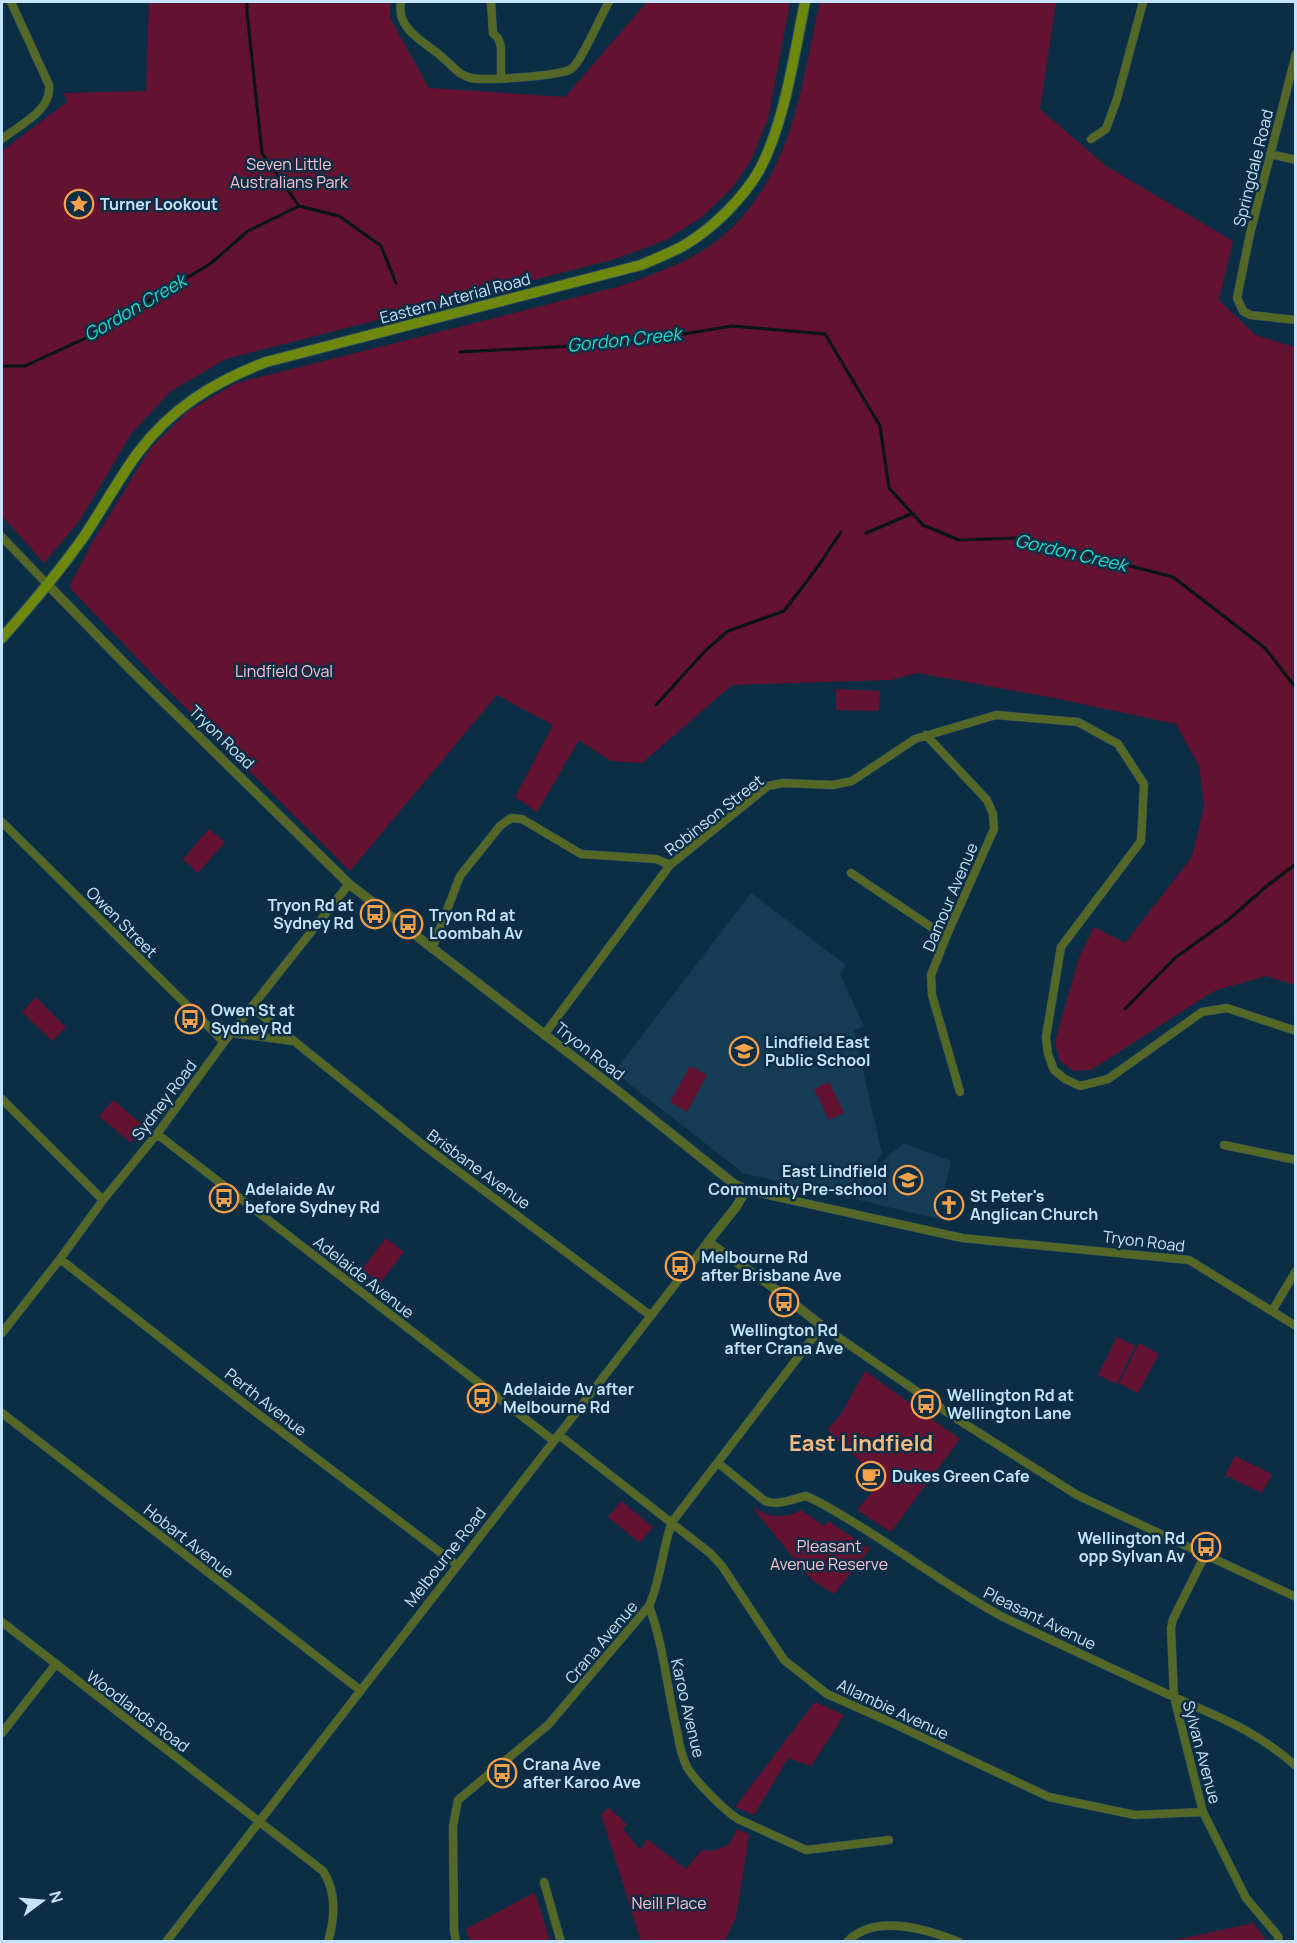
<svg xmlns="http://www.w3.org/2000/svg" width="1297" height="1943" viewBox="0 0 1297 1943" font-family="Manrope,sans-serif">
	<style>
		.built { fill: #163b55 }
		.green { fill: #631231 }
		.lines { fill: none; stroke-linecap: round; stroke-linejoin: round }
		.stream { stroke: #021613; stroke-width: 3 }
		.minor-casing { stroke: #294b62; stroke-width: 9 }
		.tertiary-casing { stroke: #294b62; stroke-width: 10 }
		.secondary-casing { stroke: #294b62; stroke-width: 12 }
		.minor { stroke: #556726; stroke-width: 8 }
		.tertiary { stroke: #556726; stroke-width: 9 }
		.secondary { stroke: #6d880c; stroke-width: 10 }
		.labels { text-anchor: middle; stroke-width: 5; stroke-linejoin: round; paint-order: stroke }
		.park-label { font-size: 16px; fill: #fbc0ce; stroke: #0c2e45 }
		.street-label { font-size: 16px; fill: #c4e2fb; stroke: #0c2e45 }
		.poi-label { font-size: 16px; font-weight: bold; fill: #c4e2fb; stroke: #0c2e45; text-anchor: start }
		.water-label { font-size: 18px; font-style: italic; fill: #1cdcc7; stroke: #0c2e45 }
		.district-label { font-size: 22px; font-weight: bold; fill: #f6b982; stroke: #0c2e45 }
	</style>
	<rect width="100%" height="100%" fill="#0c2e45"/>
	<path class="built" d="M 751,893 L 846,965 L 840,974 L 864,1026 L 854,1030 L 882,1154 L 849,1198 L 743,1173 L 614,1072 Z
		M 904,1143 L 951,1161 L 938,1219 L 855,1199 L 886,1158 Z"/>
	<path class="green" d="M 149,2 L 390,2 L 390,18 L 429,88 L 565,97 L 647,2 L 790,2 L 768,119 L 750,162 L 731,189 L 702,217 L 666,240 L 615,259 L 226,359 L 171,391 L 131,434 L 80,520 L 44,563 L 2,516 L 2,151 L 67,102 L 64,93 L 146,91 Z
		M 820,2 L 1056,2 L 1040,109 L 1106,166 L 1233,241 L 1219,300 L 1255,335 L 1295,347 L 1295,985 L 1266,976 L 1214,991 L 1091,1070 L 1073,1071 L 1060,1061 L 1055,1042 L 1079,958 L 1094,927 L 1125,943 L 1192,857 L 1204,806 L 1199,766 L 1176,724 L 1054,698 L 917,673 L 891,680 L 732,685 L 642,763 L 611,761 L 579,740 L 537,812 L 515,797 L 553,725 L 497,695 L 350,871 L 163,685 L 69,587 L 92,543 L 150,449 L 187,412 L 236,383 L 621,286 C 656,273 696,260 724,235 C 793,174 801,86 820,2 Z
		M 836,689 L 880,691 L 879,711 L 836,710 Z
		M 209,829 L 225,842 L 198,873 L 183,859 Z
		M 36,997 L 66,1027 L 52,1041 L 22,1012 Z
		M 690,1066 L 707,1075 L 687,1112 L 670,1102 Z
		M 829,1082 L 844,1113 L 829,1120 L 814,1089 Z
		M 113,1100 L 145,1127 L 131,1143 L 99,1116 Z
		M 386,1238 L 404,1252 L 380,1283 L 362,1269 Z
		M 1117,1337 L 1135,1346 L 1117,1384 L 1098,1375 Z
		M 1139,1343 L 1159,1354 L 1138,1393 L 1119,1383 Z
		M 865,1371 L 960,1439 L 891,1532 L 857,1510 L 882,1480 L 832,1437 L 828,1429 L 841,1414 Z
		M 1235,1456 L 1272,1474 L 1262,1493 L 1225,1475 Z
		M 621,1501 L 653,1527 L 640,1543 L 608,1517 Z
		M 752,1507 C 769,1517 783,1520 801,1510 L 824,1526 L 828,1521 L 870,1549 L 834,1594 L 811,1579 Z
		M 815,1702 L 844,1715 L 811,1766 L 788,1758 L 754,1815 L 735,1807 Z
		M 609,1808 L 627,1824 L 623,1829 L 640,1850 L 647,1839 L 686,1869 L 702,1850 L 713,1851 L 730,1844 L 737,1829 L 749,1835 L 736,1917 L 725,1941 L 641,1941 L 601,1814 Z
		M 534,1893 L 536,1896 L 550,1941 L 470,1941 L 466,1929 Z
		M 1253,1923 L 1267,1941 L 1170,1941 Z"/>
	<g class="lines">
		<path class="stream" d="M 247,2 L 247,12 L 262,153 L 299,206
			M 460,352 L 629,343 L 732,326 L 825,334 L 880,426 L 889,488 L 923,525 L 959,540 L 1021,538 L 1173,577 L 1265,648 L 1296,688
			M 2,366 L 25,366 L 88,337 L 210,264 L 248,231 L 299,206 L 339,216 L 381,246 L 396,283
			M 866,533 L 911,514
			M 656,705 L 706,650 L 728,631 L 784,611 L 819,565 L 841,532
			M 1125,1009 L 1176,957 L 1228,920 L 1268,885 L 1296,864"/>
		<g class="minor-casing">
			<path id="minor" d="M 401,2 C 396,30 424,41 442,57 C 452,65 458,75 471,78 C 484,81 561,76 571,69 C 581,63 601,15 609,2
				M 491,2 L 493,33 L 498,38 L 501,47 L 501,77
				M 1296,54 L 1250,234 L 1237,298 L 1243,311 L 1250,315 L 1296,320
				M 2,139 C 19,125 52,111 49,85 L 11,2
				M 1091,139 L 1106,129 L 1117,99 L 1143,2
				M 1270,154 L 1296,160
				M 2,537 L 48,585
				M 926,735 L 987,800 L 993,814 L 994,829 L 946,937 L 931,975 L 932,995 L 960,1092
				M 2,822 L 224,1042
				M 851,873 L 946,937
				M 432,949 L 460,876 L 500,826 L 511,818 L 522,819 L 581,854 L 656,859 L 670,865
				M 253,1008 L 422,1144 L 651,1316
				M 232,1033 L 293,1041
				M 544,1035 L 670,865 L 768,786 L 783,783 L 833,785 L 852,781 L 915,739 L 996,715 L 1078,722 L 1118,744 L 1144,784 L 1141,841 L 1061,947 L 1046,1037 L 1048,1054 L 1054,1070 L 1065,1079 L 1080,1086 L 1108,1079 L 1202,1012 L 1227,1008 L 1296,1031
				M 2,1099 L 103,1200
				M 157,1134 L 554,1441
				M 1224,1145 L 1296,1160
				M 746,1190 L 962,1238 L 1189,1260 L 1296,1326
				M 60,1259 L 249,1407 L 457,1565
				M 1272,1311 L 1296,1271
				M 2,1333 L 60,1259 L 103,1200 L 157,1134 L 224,1042 L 349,884
				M 2,1413 L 360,1690
				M 559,1435 L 710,1553 L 722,1566 L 784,1660 L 827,1694 L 890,1722 L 1049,1797 L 1135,1815 L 1203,1812
				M 718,1463 L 765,1501 C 780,1506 791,1499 806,1496 C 825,1504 841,1515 858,1525 C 907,1555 953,1590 1003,1617 C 1057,1643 1111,1668 1165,1693 C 1215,1716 1253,1728 1296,1766
				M 1205,1555 L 1173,1619 L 1171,1628 L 1174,1697 L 1203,1812 L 1246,1898 L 1278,1936 L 1279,1942
				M 649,1606 C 664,1646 667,1689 677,1731 C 679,1743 681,1756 687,1767 C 694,1780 725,1811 738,1819 L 806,1850 L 889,1840
				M 2,1622 L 323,1871 C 337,1892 335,1918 328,1942
				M 2,1733 L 55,1665
				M 544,1882 L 561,1942
				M 166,1942 L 708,1242
				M 456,1942 L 454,1930 L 453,1826 L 458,1800 L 548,1725 L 649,1606 C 661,1579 662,1550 672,1522 L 822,1326 L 954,1417 L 1077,1495 L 1296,1597
				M 847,1942 C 874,1913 927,1929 959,1942"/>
		</g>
		<g class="tertiary-casing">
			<path id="tertiary" d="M 48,585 L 131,670 L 349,884 L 618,1091 L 734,1184 L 746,1190 L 736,1207 L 708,1242 L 771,1286 L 822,1326"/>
		</g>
		<g class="secondary-casing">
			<path id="secondary" d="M 2,638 C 31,605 60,571 85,535 C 103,508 118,480 137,454 C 171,408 214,382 266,362 L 641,265 C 655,259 670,253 683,246 C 711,230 744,198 760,169 C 785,121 794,55 805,2"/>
		</g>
		<use href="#minor" class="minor"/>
		<use href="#tertiary" class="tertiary"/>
		<use href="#secondary" class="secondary"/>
	</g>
	<defs>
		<g id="sight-ring" transform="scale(1.5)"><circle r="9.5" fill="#0c2e45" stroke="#f8a14a" stroke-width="1.5"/><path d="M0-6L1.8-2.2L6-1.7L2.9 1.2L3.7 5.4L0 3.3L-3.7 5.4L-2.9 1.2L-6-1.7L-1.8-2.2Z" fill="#f8a14a"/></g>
		<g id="bus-ring" transform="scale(1.5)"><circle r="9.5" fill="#0c2e45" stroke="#f8a14a" stroke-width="1.5"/><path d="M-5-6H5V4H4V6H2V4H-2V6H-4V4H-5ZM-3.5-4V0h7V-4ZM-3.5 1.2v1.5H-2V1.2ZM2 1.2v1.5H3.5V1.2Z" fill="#f8a14a"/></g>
		<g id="school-ring" transform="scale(1.5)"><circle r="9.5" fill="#0c2e45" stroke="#f8a14a" stroke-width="1.5"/><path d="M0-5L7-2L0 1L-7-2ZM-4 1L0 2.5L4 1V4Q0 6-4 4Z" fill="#f8a14a"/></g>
		<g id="church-ring" transform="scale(1.5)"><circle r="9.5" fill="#0c2e45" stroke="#f8a14a" stroke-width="1.5"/><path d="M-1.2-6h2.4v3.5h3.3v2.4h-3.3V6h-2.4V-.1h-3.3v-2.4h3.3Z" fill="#f8a14a"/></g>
		<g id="cafe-ring" transform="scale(1.5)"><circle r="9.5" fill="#0c2e45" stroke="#f8a14a" stroke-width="1.5"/><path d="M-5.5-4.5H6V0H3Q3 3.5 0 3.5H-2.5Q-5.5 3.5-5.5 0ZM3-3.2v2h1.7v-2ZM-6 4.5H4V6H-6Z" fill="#f8a14a"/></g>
	</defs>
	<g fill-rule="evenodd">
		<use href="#sight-ring" x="79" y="204"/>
		<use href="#bus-ring" x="375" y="914"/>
		<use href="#bus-ring" x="408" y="924"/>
		<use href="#bus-ring" x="190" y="1019"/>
		<use href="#school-ring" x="744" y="1051"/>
		<use href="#school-ring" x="908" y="1180"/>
		<use href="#bus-ring" x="224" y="1198"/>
		<use href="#church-ring" x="949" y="1205"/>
		<use href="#bus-ring" x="680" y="1266"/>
		<use href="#bus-ring" x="784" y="1302"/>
		<use href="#bus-ring" x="482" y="1398"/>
		<use href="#bus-ring" x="926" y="1404"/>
		<use href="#cafe-ring" x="871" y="1476"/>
		<use href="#bus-ring" x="1206" y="1547"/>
		<use href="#bus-ring" x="502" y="1773"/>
	</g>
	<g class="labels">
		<g class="park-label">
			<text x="289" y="170">Seven Little<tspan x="289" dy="18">Australians Park</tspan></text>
			<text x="284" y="677">Lindfield Oval</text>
			<text x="829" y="1552">Pleasant<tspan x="829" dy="18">Avenue Reserve</tspan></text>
			<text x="669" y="1909">Neill Place</text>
		</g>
		<g class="street-label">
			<text transform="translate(1253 168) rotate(-76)" y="6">Springdale Road</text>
			<text transform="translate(455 298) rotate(-15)" y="6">Eastern Arterial Road</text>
			<text transform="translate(222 737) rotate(44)" y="6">Tryon Road</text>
			<text transform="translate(714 815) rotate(-38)" y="6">Robinson Street</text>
			<text transform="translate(950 897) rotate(-67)" y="6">Damour Avenue</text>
			<text transform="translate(122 922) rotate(45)" y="6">Owen Street</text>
			<text transform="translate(590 1051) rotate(38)" y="6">Tryon Road</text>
			<text transform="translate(164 1100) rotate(-53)" y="6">Sydney Road</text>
			<text transform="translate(479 1169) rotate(36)" y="6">Brisbane Avenue</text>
			<text transform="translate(1144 1241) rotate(7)" y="6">Tryon Road</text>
			<text transform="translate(364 1277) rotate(38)" y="6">Adelaide Avenue</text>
			<text transform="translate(266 1402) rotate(38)" y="6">Perth Avenue</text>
			<text transform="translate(189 1541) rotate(38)" y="6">Hobart Avenue</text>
			<text transform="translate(445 1557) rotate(-52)" y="6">Melbourne Road</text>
			<text transform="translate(1040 1618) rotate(26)" y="6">Pleasant Avenue</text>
			<text transform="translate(601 1642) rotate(-50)" y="6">Crana Avenue</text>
			<text transform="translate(688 1708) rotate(77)" y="6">Karoo Avenue</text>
			<text transform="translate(893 1709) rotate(25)" y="6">Allambie Avenue</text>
			<text transform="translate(138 1711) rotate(37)" y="6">Woodlands Road</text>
			<text transform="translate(1202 1752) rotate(75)" y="6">Sylvan Avenue</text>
		</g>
		<g class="poi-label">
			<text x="100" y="210">Turner Lookout</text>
			<text x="354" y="911" text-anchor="end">Tryon Rd at<tspan x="354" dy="18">Sydney Rd</tspan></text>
			<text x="429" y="921">Tryon Rd at<tspan x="429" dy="18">Loombah Av</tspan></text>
			<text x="211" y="1016">Owen St at<tspan x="211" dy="18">Sydney Rd</tspan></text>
			<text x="765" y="1048">Lindfield East<tspan x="765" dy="18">Public School</tspan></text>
			<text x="887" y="1177" text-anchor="end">East Lindfield<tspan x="887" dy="18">Community Pre-school</tspan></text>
			<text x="245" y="1195">Adelaide Av<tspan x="245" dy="18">before Sydney Rd</tspan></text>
			<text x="970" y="1202">St Peter's<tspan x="970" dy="18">Anglican Church</tspan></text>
			<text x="701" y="1263">Melbourne Rd<tspan x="701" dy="18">after Brisbane Ave</tspan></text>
			<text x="784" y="1336" text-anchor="middle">Wellington Rd<tspan x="784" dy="18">after Crana Ave</tspan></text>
			<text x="503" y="1395">Adelaide Av after<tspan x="503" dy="18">Melbourne Rd</tspan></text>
			<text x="947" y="1401">Wellington Rd at<tspan x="947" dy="18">Wellington Lane</tspan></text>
			<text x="892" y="1482">Dukes Green Cafe</text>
			<text x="1185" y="1544" text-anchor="end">Wellington Rd<tspan x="1185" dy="18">opp Sylvan Av</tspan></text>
			<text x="523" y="1770">Crana Ave<tspan x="523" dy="18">after Karoo Ave</tspan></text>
		</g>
		<g class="water-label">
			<text transform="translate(135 308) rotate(-30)" y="6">Gordon Creek</text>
			<text transform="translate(624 340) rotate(-6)" y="6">Gordon Creek</text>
			<text transform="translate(1071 553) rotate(13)" y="6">Gordon Creek</text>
		</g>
		<g class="district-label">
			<text x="861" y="1451">East Lindfield</text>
		</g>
	</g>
	<rect width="1297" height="1943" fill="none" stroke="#c4e2fb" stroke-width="6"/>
	<g transform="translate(42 1901) rotate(74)" stroke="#0c2e45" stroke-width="4.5" paint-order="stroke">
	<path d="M0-4.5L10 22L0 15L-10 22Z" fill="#c4e2fb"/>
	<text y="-9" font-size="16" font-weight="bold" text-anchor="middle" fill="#c4e2fb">N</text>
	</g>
</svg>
